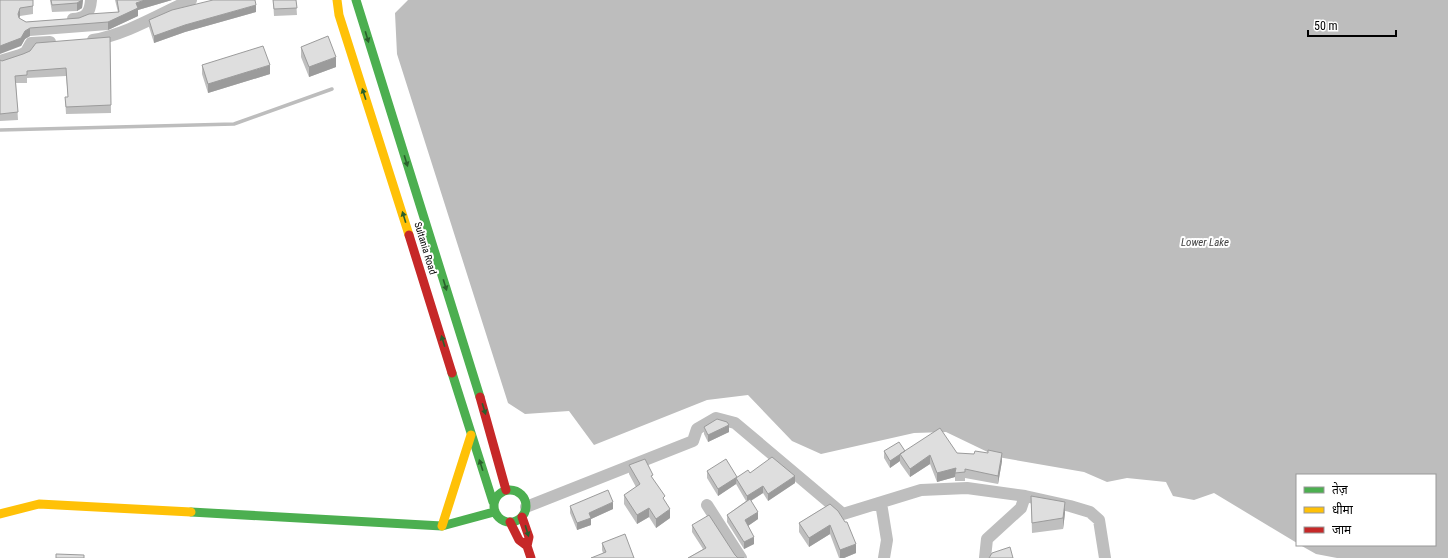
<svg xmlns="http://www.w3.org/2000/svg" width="1448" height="558" viewBox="0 0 1448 558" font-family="'Roboto Condensed','Noto Sans Devanagari',sans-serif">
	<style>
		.water { fill: #bdbdbd }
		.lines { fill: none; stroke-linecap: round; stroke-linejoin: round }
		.stream { stroke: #bdbdbd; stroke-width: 3.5 }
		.street { stroke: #bebebe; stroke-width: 12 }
		.fast { stroke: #4caf50; stroke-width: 9 }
		.slow { stroke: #ffc107; stroke-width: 9 }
		.jam { stroke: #c62828; stroke-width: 9 }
		.wall { fill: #bfbfbf }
		.shaded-wall { fill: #9b9b9b }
		.building { fill: #dedede; stroke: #9b9b9b }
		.oneway { fill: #2a602c }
		.labels { text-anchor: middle; stroke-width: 4; stroke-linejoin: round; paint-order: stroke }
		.street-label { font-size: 10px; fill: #000; stroke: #fff }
		.water-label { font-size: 11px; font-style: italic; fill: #424242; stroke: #fff }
	</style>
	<rect width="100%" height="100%" fill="#fff"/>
	<path class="water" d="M 408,0 L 1448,0 L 1448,558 L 1337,558 L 1316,554 L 1300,545 L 1435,545 L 1435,475 L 1297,475 L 1297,543 L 1214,493 L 1194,500 L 1173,496 L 1166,482 L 1127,478 L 1107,482 L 1084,472 L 998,457 L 946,432 L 914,433 L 821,454 L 792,441 L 748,395 L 707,400 L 594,445 L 569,411 L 525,414 L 508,403 L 397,54 L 395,13 Z"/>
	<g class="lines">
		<path class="stream" d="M 0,130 L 234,124 L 332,89"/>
		<path class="street" d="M 73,19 C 86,18 90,13 91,0
			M 93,40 C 128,34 159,14 191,0
			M 0,61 L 20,55 L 26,52 L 31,43 L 50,42
			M 881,503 L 887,540 L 884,558
			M 707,505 L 741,558
			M 526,507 L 693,441 L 697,429 L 716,418 L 735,423 L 843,514 L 921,490 L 967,488 L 1025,496 L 1070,506 L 1090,512 L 1099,520 L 1105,558
			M 985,558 L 987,539 L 1021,508 L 1025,496"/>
		<path class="fast" d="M 356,0 L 480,397
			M 452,373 L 493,502
			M494 506a16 16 0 1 1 32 0a16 16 0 1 1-32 0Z
			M 191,512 L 442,526 L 494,512"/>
		<path class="slow" d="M 337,0 L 339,15 L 409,235
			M 0,514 L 39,504 L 191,512
			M 442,526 L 471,435"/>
		<path class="jam" d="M 409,235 L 452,373
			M 480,397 L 506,490
			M 522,517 L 529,537 L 527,546 L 531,558
			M 510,522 L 519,540 L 527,546"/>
	</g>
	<path class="wall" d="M 0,0 L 33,6 L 33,14 L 20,16 L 19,18 L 26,22 L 79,18 L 118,12 L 115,0 L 172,0 L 138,10 L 138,16 L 108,30 L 30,36 L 25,39 L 21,46 Z
		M 50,0 L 83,0 L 82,8 L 77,11 L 52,12 Z
		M 273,0 L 296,0 L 297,15 L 274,16 Z
		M 256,12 L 185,32 L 154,43 L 149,27 L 149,20 Z
		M 110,37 L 111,113 L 66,114 L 65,97 L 68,97 L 66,76 L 27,78 L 27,83 L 16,83 L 18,120 L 0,121 L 0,60 L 2,61 Z
		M 301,47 L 336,67 L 309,77 L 301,57 Z
		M 202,65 L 270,74 L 208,93 L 202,74 Z
		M 704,427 L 729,432 L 708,442 L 704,434 Z
		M 884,451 L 957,453 L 1002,461 L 998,484 L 965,478 L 965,481 L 955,481 L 955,477 L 937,482 L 930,464 L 910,477 L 900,463 L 900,461 L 890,468 L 884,458 Z
		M 629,465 L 653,479 L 665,502 L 670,518 L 656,528 L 649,517 L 637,524 L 624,504 L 624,495 L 636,487 L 629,474 Z
		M 707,471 L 737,477 L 750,473 L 795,483 L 768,501 L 763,493 L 751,501 L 758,519 L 748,526 L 754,544 L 744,549 L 727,522 L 727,515 L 746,501 L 736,484 L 718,496 L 707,478 Z
		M 1031,496 L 1065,513 L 1063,529 L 1032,533 Z
		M 830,504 L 856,553 L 844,558 L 839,558 L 830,534 L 809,547 L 799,532 L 799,523 Z
		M 570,506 L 613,509 L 591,519 L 591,525 L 577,530 L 570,513 Z
		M 692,525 L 735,555 L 738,558 L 688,558 L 703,549 L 692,532 Z
		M 602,543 L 634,558 L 603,553 L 602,550 Z"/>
	<path class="shaded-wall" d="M 82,0 L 83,0 L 82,8 L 77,11 L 77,3 Z
		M 145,0 L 172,0 L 138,10 L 138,16 L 108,30 L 108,22 L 136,3 Z
		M 256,5 L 256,12 L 185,32 L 154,43 L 154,36 L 185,25 Z
		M 20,8 L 20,16 L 18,22 L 18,14 Z
		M 30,28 L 30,36 L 25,39 L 21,46 L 0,54 L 0,46 Z
		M 336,57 L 336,67 L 309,77 L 309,67 Z
		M 270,65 L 270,74 L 208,93 L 208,84 Z
		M 729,425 L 729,432 L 708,442 L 708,435 Z
		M 1002,453 L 1002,461 L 998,484 L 998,476 Z
		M 900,454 L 900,461 L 890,468 L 890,461 Z
		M 930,455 L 930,464 L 910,477 L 910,469 Z
		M 956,468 L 955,477 L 937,482 L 937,473 Z
		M 795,476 L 795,483 L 768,501 L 768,494 Z
		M 737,477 L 736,484 L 718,496 L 718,489 Z
		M 763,486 L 763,493 L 747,503 L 747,496 Z
		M 613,502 L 613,509 L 591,519 L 591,525 L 577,530 L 577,523 L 589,513 Z
		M 1065,502 L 1065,513 L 1063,529 L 1063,518 Z
		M 649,508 L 649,517 L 637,524 L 637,515 Z
		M 670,509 L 670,518 L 656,528 L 656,519 Z
		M 758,512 L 758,519 L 745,528 L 745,520 Z
		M 830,525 L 830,534 L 809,547 L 809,538 Z
		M 754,537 L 754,544 L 744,549 L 744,542 Z
		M 856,544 L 856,553 L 844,558 L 840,558 L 840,550 Z"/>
	<path class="building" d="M 0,0 L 33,0 L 33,6 L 20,8 L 18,14 L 19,18 L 26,22 L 79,18 L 89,14 L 119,12 L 117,0 L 145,0 L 136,3 L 138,8 L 108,22 L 30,28 L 25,31 L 21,38 L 0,46 Z
		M 51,0 L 82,0 L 77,3 L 52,5 Z
		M 213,0 L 255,0 L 256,5 L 185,25 L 154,36 L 149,20 L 172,10 Z
		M 273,0 L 296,0 L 297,8 L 274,9 Z
		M 328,36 L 336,57 L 309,67 L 301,47 Z
		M 110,37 L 111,105 L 66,107 L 65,97 L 68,97 L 66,68 L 27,71 L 27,75 L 15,76 L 18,112 L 0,114 L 0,60 L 2,61 L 23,54 L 30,51 L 36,43 Z
		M 263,46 L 270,65 L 208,84 L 202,65 Z
		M 717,419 L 727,422 L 729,425 L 708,435 L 704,427 Z
		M 940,428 L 957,453 L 974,454 L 975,451 L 988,453 L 988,450 L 1002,453 L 998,476 L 965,469 L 965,472 L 955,473 L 956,468 L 937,473 L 930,455 L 910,469 L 900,454 Z
		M 899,442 L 905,451 L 890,461 L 884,451 Z
		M 772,457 L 795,476 L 768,494 L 763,486 L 747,496 L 736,478 L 748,470 L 750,473 Z
		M 645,459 L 653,475 L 651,476 L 665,496 L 663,498 L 670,509 L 656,519 L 649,508 L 637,515 L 624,495 L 640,484 L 629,465 Z
		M 726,459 L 737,477 L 718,489 L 707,471 Z
		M 608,490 L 613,502 L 589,513 L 591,518 L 577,523 L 570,506 Z
		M 1031,496 L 1065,502 L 1063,518 L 1032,523 Z
		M 750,499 L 758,512 L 745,520 L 754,537 L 744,542 L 727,515 Z
		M 830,504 L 838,511 L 845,522 L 847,522 L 856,544 L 840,550 L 830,525 L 809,538 L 799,523 Z
		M 709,515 L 735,555 L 738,558 L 744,558 L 688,558 L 706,548 L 692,525 Z
		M 625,534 L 634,558 L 591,558 L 606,552 L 602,543 Z
		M 1010,547 L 1013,558 L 989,558 L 992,553 Z
		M 56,554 L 84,555 L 84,558 L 56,558 Z"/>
	<defs><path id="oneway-solid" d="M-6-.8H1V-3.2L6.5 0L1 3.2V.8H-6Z"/></defs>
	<g class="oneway">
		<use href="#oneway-solid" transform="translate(367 37) rotate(73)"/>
		<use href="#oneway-solid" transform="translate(364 94) rotate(-108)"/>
		<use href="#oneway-solid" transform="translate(406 161) rotate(73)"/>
		<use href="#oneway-solid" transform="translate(404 217) rotate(-107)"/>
		<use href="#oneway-solid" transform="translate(445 285) rotate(73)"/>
		<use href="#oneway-solid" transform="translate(443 341) rotate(-107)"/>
		<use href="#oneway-solid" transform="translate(484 409) rotate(73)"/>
		<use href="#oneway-solid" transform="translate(481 465) rotate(-108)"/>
		<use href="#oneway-solid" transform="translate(527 531) rotate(73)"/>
	</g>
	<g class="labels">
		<g class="street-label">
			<text transform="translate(426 248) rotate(73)" y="4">Sultania Road</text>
		</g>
		<g class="water-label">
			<text x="1205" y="246">Lower Lake</text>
		</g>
	</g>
	<rect x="1296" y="474" width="140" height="72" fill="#ffffff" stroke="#999999"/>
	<rect x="1304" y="487" width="20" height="6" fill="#4caf50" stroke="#999999"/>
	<text x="1332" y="494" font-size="12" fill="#000000">तेज़</text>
	<rect x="1304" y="507" width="20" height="6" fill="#ffc107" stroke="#999999"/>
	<text x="1332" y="514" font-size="12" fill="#000000">धीमा</text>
	<rect x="1304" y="527" width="20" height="6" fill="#c62828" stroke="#999999"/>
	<text x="1332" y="534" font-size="12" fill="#000000">जाम</text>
	<path d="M1308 30v6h88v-6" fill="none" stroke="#000000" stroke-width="2"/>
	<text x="1314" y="30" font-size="12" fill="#000000" stroke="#ffffff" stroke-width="3" paint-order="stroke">50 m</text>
</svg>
